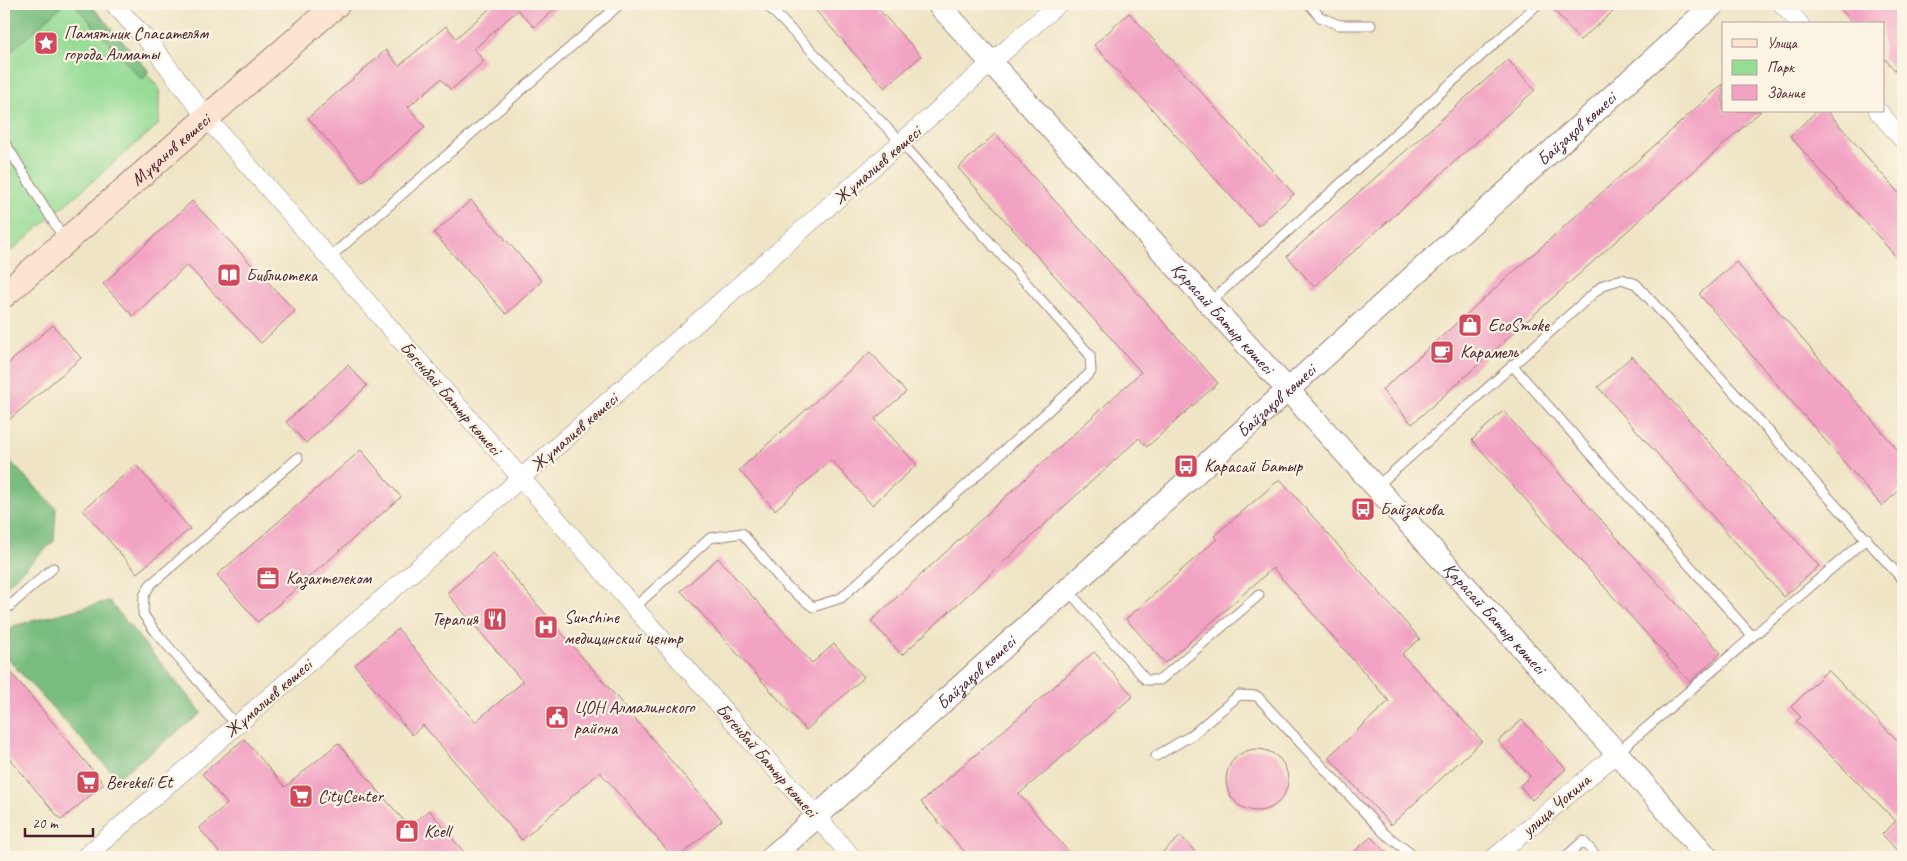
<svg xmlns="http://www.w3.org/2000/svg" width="1907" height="861" viewBox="0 0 1907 861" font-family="Caveat,sans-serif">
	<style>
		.green { fill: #95dc95; stroke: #707e60 }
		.forest { fill: #78bc7e; stroke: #616e54 }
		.building { fill: #f2a2c3 }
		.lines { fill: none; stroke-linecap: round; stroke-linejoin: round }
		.service-casing { stroke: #9c8278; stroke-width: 11 }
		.minor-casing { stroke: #9c8278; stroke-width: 19 }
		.tertiary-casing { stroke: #9c8278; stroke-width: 24 }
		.secondary-casing { stroke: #9c8278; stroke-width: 27 }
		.service { stroke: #fff; stroke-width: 9 }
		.minor { stroke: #fff; stroke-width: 18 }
		.tertiary { stroke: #fff; stroke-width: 22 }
		.secondary { stroke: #fde4d1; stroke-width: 25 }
		.labels { text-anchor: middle; stroke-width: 4.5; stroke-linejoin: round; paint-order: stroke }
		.poi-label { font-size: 18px; fill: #4a1f2b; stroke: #fcf5e5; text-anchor: start }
		.street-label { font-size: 18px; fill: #4a1f2b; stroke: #fcf5e5 }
	</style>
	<rect width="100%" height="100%" fill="#fcf5e5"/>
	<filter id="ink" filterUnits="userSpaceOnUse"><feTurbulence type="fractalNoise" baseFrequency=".02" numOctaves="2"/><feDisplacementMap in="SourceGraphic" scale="10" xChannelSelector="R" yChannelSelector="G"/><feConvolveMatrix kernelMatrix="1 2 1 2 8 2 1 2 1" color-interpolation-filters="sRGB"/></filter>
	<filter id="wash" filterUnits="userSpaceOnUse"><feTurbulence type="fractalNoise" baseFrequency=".0096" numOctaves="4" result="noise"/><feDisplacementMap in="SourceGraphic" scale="20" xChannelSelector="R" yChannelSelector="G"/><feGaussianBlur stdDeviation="1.12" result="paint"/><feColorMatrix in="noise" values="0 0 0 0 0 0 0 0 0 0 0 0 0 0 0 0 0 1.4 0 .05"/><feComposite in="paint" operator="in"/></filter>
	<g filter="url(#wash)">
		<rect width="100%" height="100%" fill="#efe5c6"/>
		<path class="green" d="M 4,4 L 84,4 L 159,88 L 159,124 L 4,257 Z"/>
		<path class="forest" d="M 4,4 L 64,4 L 9,53 L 4,49 Z
			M 74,4 L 90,4 L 149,71 L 142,80 Z
			M 7,458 L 56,508 L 54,541 L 4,588 L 4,461 Z
			M 109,601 L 202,713 L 117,778 L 4,655 L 4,643 L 13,626 Z"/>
		<g id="blocks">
			<path class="building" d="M 495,4 L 561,4 L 534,27 L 518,10 L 474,49 L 484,61 L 451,90 L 441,79 L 408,107 L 425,127 L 363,181 L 308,118 L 386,50 L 399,66 L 446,26 L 456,38 Z
				M 810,4 L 874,4 L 921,56 L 885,88 Z
				M 1549,4 L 1622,4 L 1580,40 Z
				M 1836,4 L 1903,4 L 1903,79 L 1883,57 L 1883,24 L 1854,24 Z
				M 1129,13 L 1294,194 L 1258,226 L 1094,45 Z
				M 1508,60 L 1535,90 L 1314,287 L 1287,256 Z
				M 1723,84 L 1723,111 L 1761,111 L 1412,424 L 1382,390 Z
				M 1817,111 L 1827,111 L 1903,198 L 1903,265 L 1790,136 Z
				M 995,134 L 1218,383 L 1147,447 L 1139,438 L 902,655 L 871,621 L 1141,372 L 958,168 Z
				M 471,200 L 542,281 L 506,314 L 434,233 Z
				M 192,201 L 295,311 L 261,343 L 187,265 L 133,316 L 103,284 Z
				M 1736,262 L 1903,456 L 1903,487 L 1882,506 L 1699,294 Z
				M 53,325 L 81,358 L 4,424 L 4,367 Z
				M 870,352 L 906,392 L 875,419 L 917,465 L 872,505 L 831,460 L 775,510 L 739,470 Z
				M 1632,356 L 1819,566 L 1784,597 L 1598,387 Z
				M 348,365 L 367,386 L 306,443 L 286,422 Z
				M 1503,411 L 1721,653 L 1690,682 L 1472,440 Z
				M 361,450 L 401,497 L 258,622 L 217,575 Z
				M 136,465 L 190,529 L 137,573 L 83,510 Z
				M 1280,479 L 1420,639 L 1402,654 L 1482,741 L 1391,825 L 1328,757 L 1389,701 L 1273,568 L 1165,663 L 1126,619 L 1217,539 L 1214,536 Z
				M 493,553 L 722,820 L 679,857 L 673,857 L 600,772 L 522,840 L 423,725 L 412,735 L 355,665 L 398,629 L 475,722 L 523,682 L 447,593 Z
				M 718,558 L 812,663 L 834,644 L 864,677 L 806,730 L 681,591 Z
				M 1094,652 L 1133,696 L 1019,794 L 1073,857 L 969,857 L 921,802 Z
				M 4,664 L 104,784 L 61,820 L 4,752 Z
				M 1828,670 L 1903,746 L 1903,857 L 1882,834 L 1896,821 L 1796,721 L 1801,717 L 1791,707 Z
				M 1522,720 L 1566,769 L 1532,800 L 1520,786 L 1530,776 L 1498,741 Z
				M 244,739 L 285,787 L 338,743 L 409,827 L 429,810 L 468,857 L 223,857 L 199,828 L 227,804 L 202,774 Z
				M1226 780a31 31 0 1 1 62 0a31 31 0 1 1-62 0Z
				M 1181,836 L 1200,857 L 1157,857 Z
				M 1371,837 L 1390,857 L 1348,857 Z"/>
		</g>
	</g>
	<g filter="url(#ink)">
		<use href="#blocks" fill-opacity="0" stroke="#9c8278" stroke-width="1"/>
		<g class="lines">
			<g class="service-casing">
				<path id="service" d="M 1309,4 L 1320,17 L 1339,25 L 1371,25
					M 4,141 L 64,239
					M 329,258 L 620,4
					M 1209,303 L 1538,4
					M 1512,365 L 1752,636
					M 1376,487 L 1603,285 L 1622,279 L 1636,284 L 1903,580
					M 1067,589 L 1146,680 L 1160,680 L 1259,595
					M 634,608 L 710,538 L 742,533 L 786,586 L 813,607 L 841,598 L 1091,372 L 1090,355 L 902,143 L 766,4
					M 4,611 L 53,568
					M 237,726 L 155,631 L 143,614 L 144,596 L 150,585 L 298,458
					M 1617,753 L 1867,538
					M 1156,756 L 1192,735 L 1239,695 L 1257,696 L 1384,833 L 1415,857
					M 1565,857 L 1583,841 L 1597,857"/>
			</g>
			<g class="minor-casing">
				<path id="minor" d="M 114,4 L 153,47 L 206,117 L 852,857
					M 1782,4 L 1800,24
					M 1878,111 L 1903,140
					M 85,857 L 521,478 L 1058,4
					M 1495,857 L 1617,753"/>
			</g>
			<g class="tertiary-casing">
				<g id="tertiary">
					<path id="s1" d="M 938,4 L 1617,753 L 1707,857"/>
					<path id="s2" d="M 772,857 L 1714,4"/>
				</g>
			</g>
			<g class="secondary-casing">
				<g id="secondary">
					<path id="s3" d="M 4,295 L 337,4"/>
				</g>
			</g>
			<use href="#service" class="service"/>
			<use href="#minor" class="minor"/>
			<use href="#tertiary" class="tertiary"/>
			<use href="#secondary" class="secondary"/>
		</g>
	</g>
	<defs>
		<g id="sight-square" transform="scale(1.25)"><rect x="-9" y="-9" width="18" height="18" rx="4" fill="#d1495b" stroke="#fcf5e5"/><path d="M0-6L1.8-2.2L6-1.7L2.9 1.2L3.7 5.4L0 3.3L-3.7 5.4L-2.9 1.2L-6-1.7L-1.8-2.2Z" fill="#fff"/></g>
		<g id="library-square" transform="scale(1.25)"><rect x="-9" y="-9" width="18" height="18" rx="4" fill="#d1495b" stroke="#fcf5e5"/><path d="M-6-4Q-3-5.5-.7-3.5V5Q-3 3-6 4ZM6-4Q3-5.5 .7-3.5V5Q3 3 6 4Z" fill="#fff"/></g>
		<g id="shop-square" transform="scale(1.25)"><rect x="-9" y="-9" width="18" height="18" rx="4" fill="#d1495b" stroke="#fcf5e5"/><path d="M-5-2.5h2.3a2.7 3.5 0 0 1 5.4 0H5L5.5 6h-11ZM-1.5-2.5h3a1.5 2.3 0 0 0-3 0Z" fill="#fff"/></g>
		<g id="cafe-square" transform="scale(1.25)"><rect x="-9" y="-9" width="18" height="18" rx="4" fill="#d1495b" stroke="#fcf5e5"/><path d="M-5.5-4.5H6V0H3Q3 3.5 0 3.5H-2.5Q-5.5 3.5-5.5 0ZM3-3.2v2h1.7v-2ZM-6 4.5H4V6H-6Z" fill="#fff"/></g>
		<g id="bus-square" transform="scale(1.25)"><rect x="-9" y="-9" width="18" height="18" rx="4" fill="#d1495b" stroke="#fcf5e5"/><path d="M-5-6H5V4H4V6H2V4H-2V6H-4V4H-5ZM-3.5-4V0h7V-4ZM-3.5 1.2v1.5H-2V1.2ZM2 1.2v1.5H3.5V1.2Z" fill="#fff"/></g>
		<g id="office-square" transform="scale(1.25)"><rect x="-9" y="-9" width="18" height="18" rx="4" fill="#d1495b" stroke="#fcf5e5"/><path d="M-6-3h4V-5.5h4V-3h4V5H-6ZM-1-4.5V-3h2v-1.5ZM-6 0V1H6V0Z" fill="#fff"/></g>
		<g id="restaurant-square" transform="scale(1.25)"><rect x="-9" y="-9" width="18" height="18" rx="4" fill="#d1495b" stroke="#fcf5e5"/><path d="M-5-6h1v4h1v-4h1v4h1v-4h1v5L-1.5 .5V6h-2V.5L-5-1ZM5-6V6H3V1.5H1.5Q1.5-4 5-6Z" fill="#fff"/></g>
		<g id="hospital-square" transform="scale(1.25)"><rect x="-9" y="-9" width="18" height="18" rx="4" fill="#d1495b" stroke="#fcf5e5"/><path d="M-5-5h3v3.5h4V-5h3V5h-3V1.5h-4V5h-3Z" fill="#fff"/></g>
		<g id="civic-square" transform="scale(1.25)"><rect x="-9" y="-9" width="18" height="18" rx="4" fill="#d1495b" stroke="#fcf5e5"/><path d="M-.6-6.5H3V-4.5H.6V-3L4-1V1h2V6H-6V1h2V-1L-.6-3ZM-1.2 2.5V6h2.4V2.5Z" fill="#fff"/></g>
		<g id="supermarket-square" transform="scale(1.25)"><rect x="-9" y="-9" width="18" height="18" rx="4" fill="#d1495b" stroke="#fcf5e5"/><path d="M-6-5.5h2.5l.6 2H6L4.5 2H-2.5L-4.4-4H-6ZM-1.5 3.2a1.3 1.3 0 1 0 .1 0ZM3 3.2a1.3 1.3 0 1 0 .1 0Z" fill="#fff"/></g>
	</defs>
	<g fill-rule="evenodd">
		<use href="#sight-square" x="46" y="43"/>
		<use href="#library-square" x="229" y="275"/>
		<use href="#shop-square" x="1470" y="325"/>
		<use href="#cafe-square" x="1442" y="352"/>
		<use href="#bus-square" x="1186" y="466"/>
		<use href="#bus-square" x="1363" y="509"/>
		<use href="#office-square" x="268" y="578"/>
		<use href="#restaurant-square" x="495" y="619"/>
		<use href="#hospital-square" x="546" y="627"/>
		<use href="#civic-square" x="557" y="717"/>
		<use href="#supermarket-square" x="88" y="782"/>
		<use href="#supermarket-square" x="301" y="796"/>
		<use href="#shop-square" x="407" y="831"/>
	</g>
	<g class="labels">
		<g class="poi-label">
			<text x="64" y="39">Памятник Спасателям<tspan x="64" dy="21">города Алматы</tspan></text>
			<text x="246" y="281">Библиотека</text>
			<text x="1488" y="331">EcoSmoke</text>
			<text x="1460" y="358">Карамель</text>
			<text x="1204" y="472">Карасай Батыр</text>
			<text x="1380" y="515">Байзакова</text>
			<text x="286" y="584">Казахтелеком</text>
			<text x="564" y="623">Sunshine<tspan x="564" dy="21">медицинский центр</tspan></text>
			<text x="478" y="625" text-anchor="end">Терапия</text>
			<text x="574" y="713">ЦОН Алмалинского<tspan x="574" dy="21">района</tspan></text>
			<text x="106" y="788">Berekeli Et</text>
			<text x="318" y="802">CityCenter</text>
			<text x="424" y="837">Kcell</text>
		</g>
		<g class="street-label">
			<text dy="6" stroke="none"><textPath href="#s2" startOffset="1085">Байзақов көшесі</textPath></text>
			<text dy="6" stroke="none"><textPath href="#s3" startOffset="221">Мұқанов көшесі</textPath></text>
			<text transform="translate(877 165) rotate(-41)" y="6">Жұмалиев көшесі</text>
			<text dy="6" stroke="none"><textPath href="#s1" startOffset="424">Қарасай Батыр көшесі</textPath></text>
			<text transform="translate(451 398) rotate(49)" y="6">Бөгенбай Батыр көшесі</text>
			<text dy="6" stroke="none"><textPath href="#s2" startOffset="680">Байзақов көшесі</textPath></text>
			<text transform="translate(574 432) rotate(-41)" y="6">Жұмалиев көшесі</text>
			<text dy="6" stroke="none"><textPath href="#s1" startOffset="829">Қарасай Батыр көшесі</textPath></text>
			<text dy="6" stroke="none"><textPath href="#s2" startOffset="275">Байзақов көшесі</textPath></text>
			<text transform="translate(268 698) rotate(-41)" y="6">Жұмалиев көшесі</text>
			<text transform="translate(767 760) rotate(49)" y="6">Бөгенбай Батыр көшесі</text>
			<text transform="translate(1556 805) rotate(-41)" y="6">улица Чокина</text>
		</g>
	</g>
	<rect width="1907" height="861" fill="none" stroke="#fcf5e5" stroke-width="20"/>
	<rect x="1722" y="22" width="162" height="90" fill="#fcf5e5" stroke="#b59f9b"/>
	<rect x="1732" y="39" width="25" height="8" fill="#fde4d1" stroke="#b59f9b"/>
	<text x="1767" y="48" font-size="15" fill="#4a1f2b">Улица</text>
	<rect x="1732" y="60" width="25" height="15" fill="#95dc95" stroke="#b59f9b"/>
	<text x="1767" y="72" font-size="15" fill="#4a1f2b">Парк</text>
	<rect x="1732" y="85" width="25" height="15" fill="#f2a2c3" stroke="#b59f9b"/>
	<text x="1767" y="98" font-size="15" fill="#4a1f2b">Здание</text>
	<path d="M25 828v8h68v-8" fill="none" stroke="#4a1f2b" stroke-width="2.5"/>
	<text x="32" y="828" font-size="15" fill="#4a1f2b" stroke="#fcf5e5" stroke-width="4" paint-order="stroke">20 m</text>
</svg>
